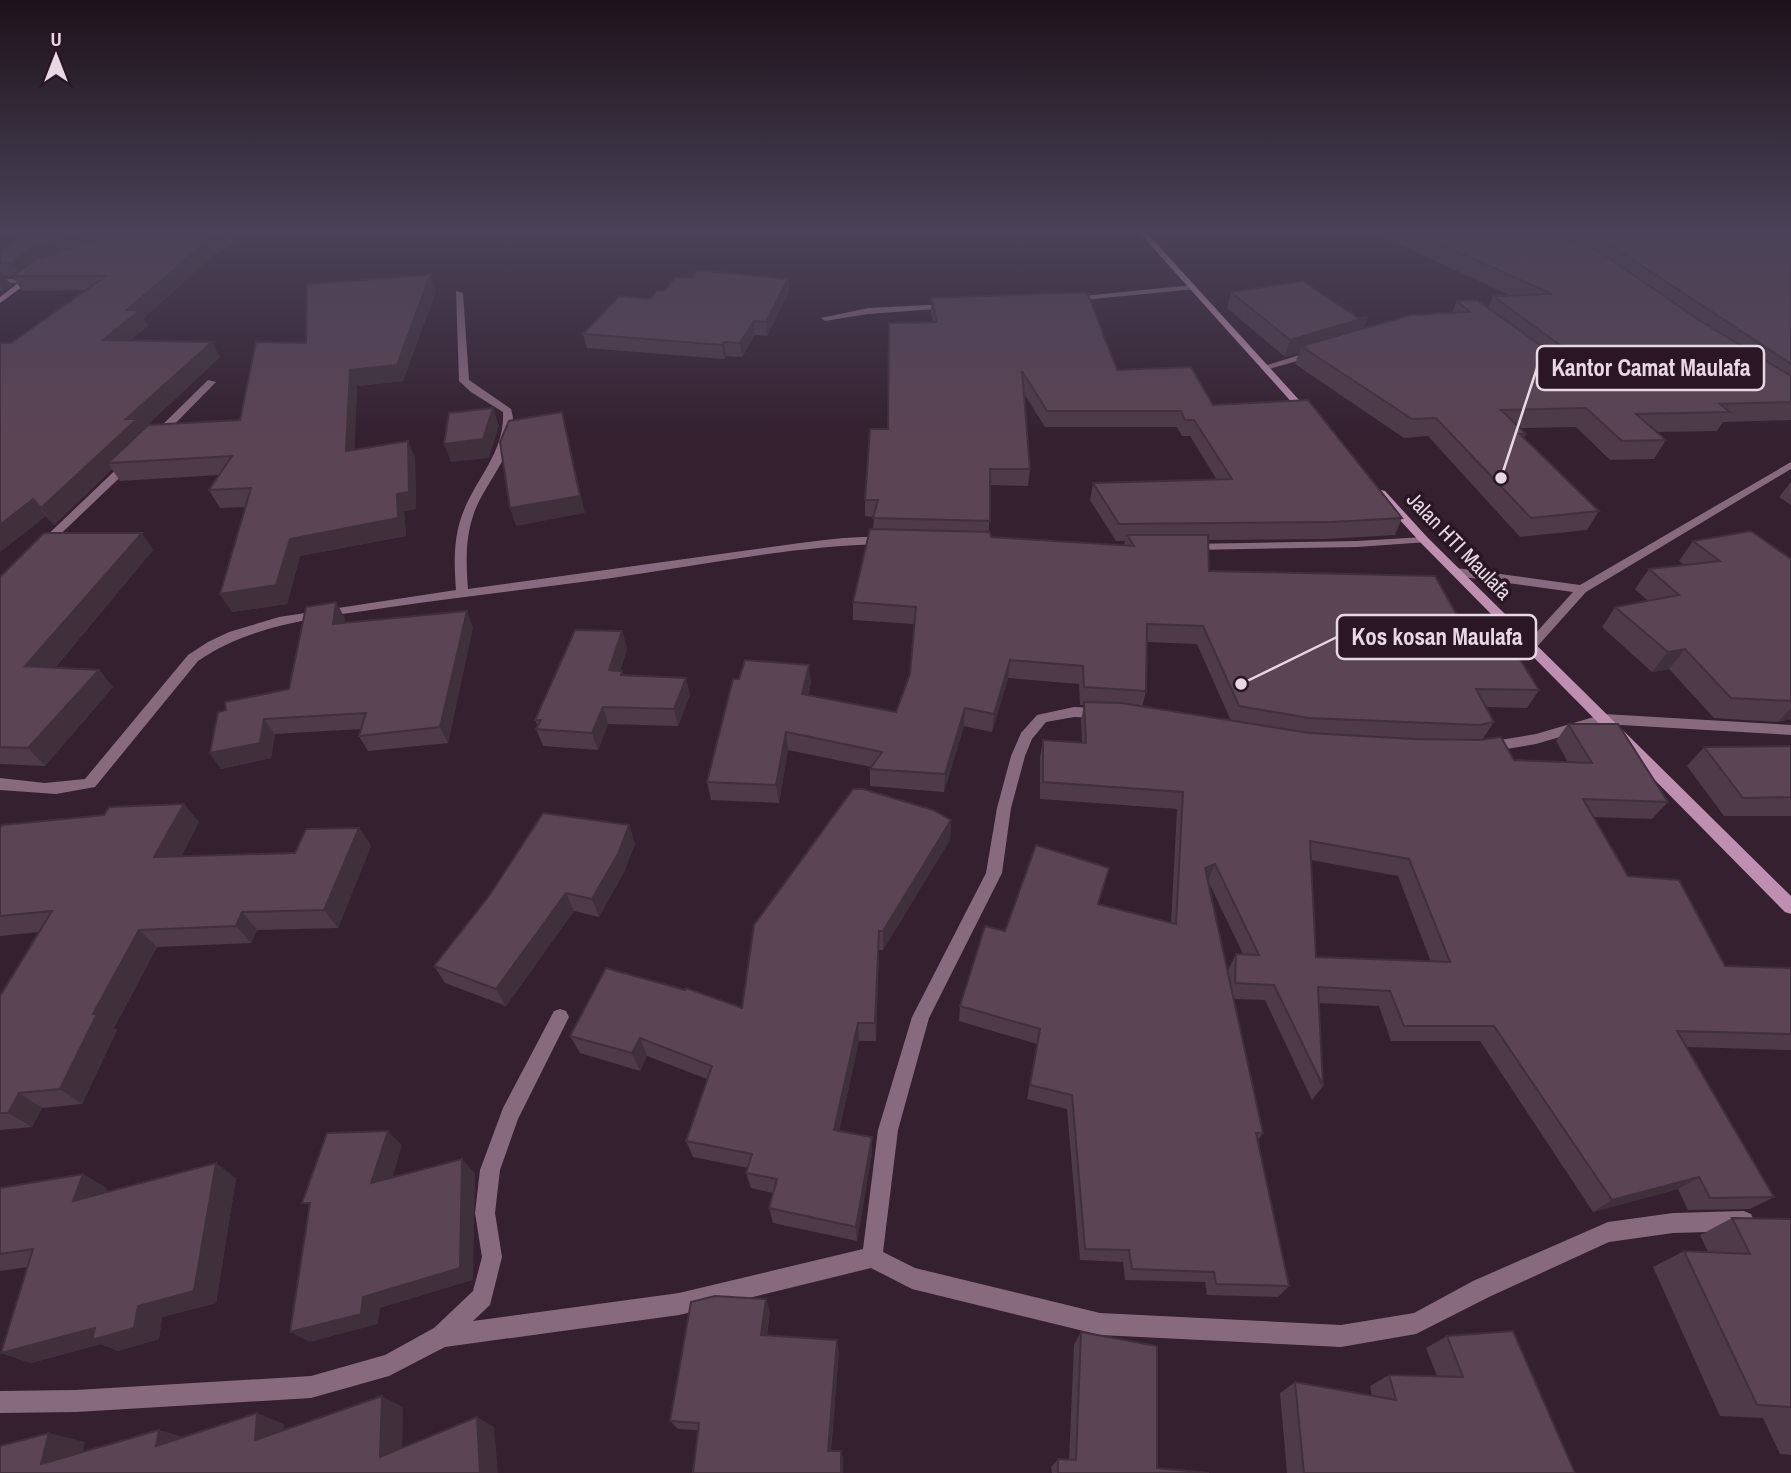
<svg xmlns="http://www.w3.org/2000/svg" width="1791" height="1473" viewBox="0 0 1791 1473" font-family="'Archivo Narrow',sans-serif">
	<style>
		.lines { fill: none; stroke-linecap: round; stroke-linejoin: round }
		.street { fill: #886a7f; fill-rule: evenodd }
		.secondary { fill: #bf8fb2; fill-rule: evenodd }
		.wall { fill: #4e3a48; fill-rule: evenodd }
		.shaded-wall { fill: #40303b }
		.building { fill: #5b4454; stroke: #40303b; stroke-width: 2; fill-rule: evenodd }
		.labels { text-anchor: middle; stroke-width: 7; stroke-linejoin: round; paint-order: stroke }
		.street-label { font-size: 21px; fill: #e7d9e3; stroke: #2a1625 }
		.leader { fill: none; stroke: #e7d9e3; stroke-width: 2.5 }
		.callout-dot { fill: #e7d9e3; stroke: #2a1625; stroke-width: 2.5 }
		.callout { fill: #2a1625; stroke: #e7d9e3; stroke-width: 2.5 }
		.callout-label { font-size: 23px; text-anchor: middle; font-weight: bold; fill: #e7d9e3 }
	</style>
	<rect width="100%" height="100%" fill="#34202f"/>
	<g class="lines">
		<path class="street" d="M 0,278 L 25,280 L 29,282 L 25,284 L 0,282 Z
			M 1193,285 L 1197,287 L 1196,289 L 1073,301 L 1069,299 L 1073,297 Z
			M 456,291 L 463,293 L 469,380 L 511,409 C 523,446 485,481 474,513 C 465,538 466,564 468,589 L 800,543 C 818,541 878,532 890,541 L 884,544 C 790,546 698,566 605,579 C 532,589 458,597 384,608 C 319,618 254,623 198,661 L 95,787 L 56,794 L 0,790 L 0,778 L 45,783 L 85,779 L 188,655 L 208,642 L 229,632 L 279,617 L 456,590 C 454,564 453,536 464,510 C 478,476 505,451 503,412 L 471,392 L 459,381 Z
			M 947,304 L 951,306 L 950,308 L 868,314 L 825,321 L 821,318 L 868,308 Z
			M 1315,350 L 1319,353 L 1318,355 L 1266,370 L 1261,367 Z
			M 208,380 L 216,382 L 161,438 L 153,438 L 153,434 Z
			M 130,459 L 134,460 L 134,464 L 47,547 L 39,547 L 39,543 L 126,460 Z
			M 1791,462 L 1791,469 L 1586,592 L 1535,649 L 1525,649 L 1524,646 L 1573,592 L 1456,576 L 1450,572 L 1456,568 L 1580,585 Z
			M 1424,537 L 1430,540 L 1428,542 L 1357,547 L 1191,550 L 1185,547 L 1191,544 L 1357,541 Z
			M 1074,707 L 1100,708 L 1107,713 L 1100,718 L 1074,717 L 1046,722 L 1032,739 L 1025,756 L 1011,808 L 1002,873 L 929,1018 L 898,1130 L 883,1252 L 915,1268 L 1100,1313 L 1341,1325 L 1414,1313 L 1473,1281 L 1608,1222 L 1673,1213 L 1744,1211 L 1751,1214 L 1754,1221 L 1751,1228 L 1744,1231 L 1673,1233 L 1609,1242 L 1489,1297 L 1416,1334 L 1341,1347 L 1100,1335 L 912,1289 L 871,1268 L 679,1315 L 445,1347 L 389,1376 L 311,1398 L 76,1412 L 0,1413 L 0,1391 L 76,1390 L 311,1376 L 385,1355 L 434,1328 L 473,1291 L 482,1257 L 475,1213 L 480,1170 L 503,1108 L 554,1011 L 560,1009 L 566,1011 L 569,1017 L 518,1119 L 500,1170 L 495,1213 L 502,1257 L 490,1305 L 473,1321 L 679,1293 L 863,1249 L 878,1130 L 912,1017 L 986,873 L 997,808 L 1011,756 L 1021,733 L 1037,715 Z
			M 1604,714 L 1791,725 L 1791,735 L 1604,724 L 1536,744 L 1488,752 L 1481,747 L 1488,742 L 1536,734 Z"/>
		<path class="secondary" d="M 1138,231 L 1145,231 L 1310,412 L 1310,416 L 1304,416 Z
			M 30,274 L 37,276 L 0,303 L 0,297 Z
			M 1381,490 L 1385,491 L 1428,538 L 1791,896 L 1791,914 L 1785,912 L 1420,542 L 1377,495 L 1376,493 Z"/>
	</g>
	<path class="wall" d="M 33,231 L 245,231 L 220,253 L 216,253 L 144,318 L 148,326 L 130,340 L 220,357 L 143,429 L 143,430 L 240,420 L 306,343 L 436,291 L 403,381 L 357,386 L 354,450 L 408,441 L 415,458 L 416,509 L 404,511 L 406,536 L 300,556 L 287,604 L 232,612 L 220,594 L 245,507 L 220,508 L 209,490 L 219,475 L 120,481 L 112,469 L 54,525 L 46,516 L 0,552 L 0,343 L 11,343 L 85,290 L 22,291 L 13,277 L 5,276 L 11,285 L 4,291 L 0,291 L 0,251 Z
		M 599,231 L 656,231 L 649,236 L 620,235 Z
		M 1371,231 L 1791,231 L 1791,420 L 1723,422 L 1717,431 L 1657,432 L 1666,440 L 1654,459 L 1610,460 L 1576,427 L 1520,428 L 1526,434 L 1524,437 L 1599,511 L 1587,530 L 1520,537 L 1428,436 L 1404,438 L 1295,364 L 1299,353 L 1285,357 L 1227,308 L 1231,292 L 1364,328 L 1452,313 L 1457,301 L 1488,307 L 1493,296 L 1511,296 Z
		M 692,278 L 788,279 L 789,292 L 767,336 L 755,335 L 742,357 L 726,356 L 724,359 L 587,348 L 583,334 Z
		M 931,298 L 1117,370 L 1213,405 L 1402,518 L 1395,535 L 1325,539 L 1208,540 L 1209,571 L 1463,626 L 1539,690 L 1527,708 L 1486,707 L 1494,722 L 1482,740 L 1514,760 L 1568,762 L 1556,741 L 1568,724 L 1668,802 L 1652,819 L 1593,817 L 1628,876 L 1725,966 L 1791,968 L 1791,1050 L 1687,1047 L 1774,1197 L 1750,1209 L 1688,1210 L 1678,1189 L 1593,1212 L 1480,1041 L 1391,1041 L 1379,1006 L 1319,1003 L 1323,1086 L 1312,1100 L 1265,1000 L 1234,999 L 1263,1133 L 1258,1140 L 1289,1286 L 1278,1297 L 1207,1295 L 1205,1282 L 1125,1280 L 1123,1262 L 1080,1260 L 1067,1109 L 1027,1099 L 1037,1044 L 959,1021 L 960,1006 L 1005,931 L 1098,905 L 1171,923 L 1177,809 L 1040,799 L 1040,757 L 1043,740 L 1082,742 L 1081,720 L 1084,705 L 1080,705 L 1079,684 L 1008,678 L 992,732 L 964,726 L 944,792 L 870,786 L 870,769 L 871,767 L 788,750 L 779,803 L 711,800 L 707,782 L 811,682 L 808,695 L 896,712 L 910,674 L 914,624 L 853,620 L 853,602 L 873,529 L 874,517 L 865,516 L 865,500 L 888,429 L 933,322 L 931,313 ZM 1023,392 L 1045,427 L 1177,427 L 1182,436 L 1190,436 L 1217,480 L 1093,483 L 1090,500 L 1116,541 L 1125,541 L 1124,546 L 991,537 L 989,532 L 990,485 L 1028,486 L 1030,469 ZM 1146,642 L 1197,644 L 1231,721 L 1142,707 L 1146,691 ZM 1311,860 L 1398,876 L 1431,962 L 1316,957 ZM 1208,881 L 1243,954 L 1236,954 L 1228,970 L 1228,973 Z
		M 1791,482 L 1791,505 L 1779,497 Z
		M 1693,541 L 1791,559 L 1791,719 L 1778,722 L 1714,718 L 1669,669 L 1652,672 L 1602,627 L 1615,607 L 1648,601 L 1635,589 L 1649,569 L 1684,565 L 1679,561 Z
		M 153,550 L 55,668 L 99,670 L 113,687 L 45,766 L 0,764 L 0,577 Z
		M 345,618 L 344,623 L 473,627 L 448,743 L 368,751 L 359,736 L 361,729 L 275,734 L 271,758 L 221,769 L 210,753 L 289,689 Z
		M 622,631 L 627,649 L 620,671 L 622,671 L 624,676 L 686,678 L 690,695 L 678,726 L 608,724 L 598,750 L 543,746 L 536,729 L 538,727 L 535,720 Z
		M 1791,746 L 1791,816 L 1724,816 L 1687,766 L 1704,747 Z
		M 184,804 L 199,822 L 181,857 L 295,853 L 359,828 L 371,846 L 338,928 L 257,930 L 251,943 L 157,947 L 114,1028 L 117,1030 L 82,1104 L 42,1108 L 32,1127 L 0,1130 L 0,996 L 39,932 L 0,936 L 0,828 Z
		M 951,820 L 950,840 L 883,950 L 879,950 L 876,1041 L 859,1041 L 839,1131 L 872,1137 L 872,1153 L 857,1241 L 773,1223 L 769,1208 L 773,1193 L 751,1188 L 746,1173 L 748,1168 L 693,1157 L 686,1141 L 707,1079 L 647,1056 L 640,1071 L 580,1053 L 570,1036 L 742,1008 Z
		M 629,825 L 635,844 L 624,872 L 599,917 L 574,911 L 506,1006 L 445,983 L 434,966 Z
		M 236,1178 L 216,1303 L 162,1317 L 159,1339 L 118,1351 L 101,1344 L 31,1363 L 1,1353 L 28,1267 L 0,1271 L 0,1188 L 107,1188 L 106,1193 Z
		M 1732,1218 L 1791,1219 L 1791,1455 L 1780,1454 L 1763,1418 L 1720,1416 L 1653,1267 L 1684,1251 L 1708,1252 L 1700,1235 Z
		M 770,1311 L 767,1336 L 839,1351 L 831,1451 L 843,1458 L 698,1430 L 678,1429 L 670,1421 Z
		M 1081,1332 L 1157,1468 L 1209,1473 L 1052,1473 L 1051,1467 L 1058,1459 L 1069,1460 L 1074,1345 Z
		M 1447,1336 L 1575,1473 L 1287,1473 L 1280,1393 L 1295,1382 L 1372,1396 L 1370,1386 L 1389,1375 L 1437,1376 L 1426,1348 Z"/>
	<path class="shaded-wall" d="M 92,231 L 145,231 L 38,264 L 22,277 L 12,263 L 29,250 Z
		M 222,231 L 245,231 L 220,253 L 213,239 Z
		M 648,231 L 656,231 L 649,236 Z
		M 209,239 L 216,253 L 144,318 L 148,326 L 112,355 L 103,340 L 127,310 Z
		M 1,271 L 11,285 L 4,291 L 0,285 L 0,272 Z
		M 430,275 L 436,291 L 403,381 L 357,386 L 354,468 L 346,451 L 350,370 Z
		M 788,279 L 789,292 L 767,336 L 766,322 Z
		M 1368,317 L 1362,334 L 1301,346 L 1299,353 L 1285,357 L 1290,340 Z
		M 754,321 L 755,335 L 742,357 L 740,343 Z
		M 212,342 L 220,357 L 143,429 L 147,435 L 108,463 L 112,469 L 54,525 L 41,508 L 126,419 Z
		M 724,342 L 726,356 L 724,359 L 722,345 Z
		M 493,408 L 499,426 L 489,458 L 451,462 L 444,444 Z
		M 562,412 L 585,513 L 516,526 L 510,508 Z
		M 408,441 L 415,458 L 416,509 L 404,511 L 406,536 L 300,556 L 287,604 L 232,612 L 220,594 L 290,539 L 397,494 Z
		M 33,499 L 46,516 L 0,552 L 0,525 Z
		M 142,533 L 153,550 L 41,684 L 25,666 Z
		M 336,602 L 345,618 L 341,640 L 333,624 Z
		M 467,611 L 473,627 L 448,743 L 440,727 Z
		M 622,631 L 627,649 L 614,688 L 609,670 Z
		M 1685,649 L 1669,669 L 1652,672 L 1668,652 Z
		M 1010,660 L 1008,678 L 992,732 L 994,714 Z
		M 809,665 L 811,682 L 804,712 L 802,694 Z
		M 99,670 L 113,687 L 45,766 L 28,748 Z
		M 686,678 L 690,695 L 678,726 L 674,709 Z
		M 603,707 L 608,724 L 598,750 L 592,733 Z
		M 965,708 L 964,726 L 944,792 L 945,774 Z
		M 1791,708 L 1791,719 L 1778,722 Z
		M 264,719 L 275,734 L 271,758 L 221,769 L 210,753 Z
		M 786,732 L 788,750 L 779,803 L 776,785 Z
		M 184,804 L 199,822 L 171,875 L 154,857 Z
		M 951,820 L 950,840 L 883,950 L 883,931 Z
		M 629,825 L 635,844 L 624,872 L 599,917 L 592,899 Z
		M 359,828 L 371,846 L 338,928 L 324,910 Z
		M 1215,864 L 1208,881 L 1205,868 Z
		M 566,893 L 574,911 L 506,1006 L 496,989 Z
		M 242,912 L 257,930 L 251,943 L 236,926 Z
		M 139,930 L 157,947 L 114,1028 L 117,1030 L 82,1104 L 60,1089 L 93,1014 Z
		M 879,931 L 879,950 L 876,1041 L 875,1023 Z
		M 858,1023 L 859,1041 L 836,1146 L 834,1130 Z
		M 640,1038 L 647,1056 L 640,1071 L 632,1053 Z
		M 19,1093 L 42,1108 L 32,1127 L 8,1113 Z
		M 388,1131 L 402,1145 L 387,1197 L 371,1183 Z
		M 872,1137 L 872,1153 L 857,1241 L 856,1227 Z
		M 462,1159 L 475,1173 L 473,1280 L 380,1308 L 378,1324 L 310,1342 L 290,1332 L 363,1297 Z
		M 216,1163 L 236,1178 L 216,1303 L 162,1317 L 159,1339 L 118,1351 L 101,1344 L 31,1363 L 1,1353 L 138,1306 Z
		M 83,1174 L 107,1188 L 98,1215 L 73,1201 Z
		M 1699,1177 L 1678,1189 L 1593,1212 L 1612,1200 Z
		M 766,1299 L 770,1311 L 765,1346 L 761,1335 Z
		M 837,1340 L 839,1351 L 830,1458 L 828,1451 Z
		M 382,1396 L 403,1407 L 402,1465 L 380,1457 Z
		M 257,1413 L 284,1424 L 282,1449 L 255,1440 Z
		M 477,1417 L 494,1427 L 498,1473 L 480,1473 Z
		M 159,1430 L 191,1439 L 156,1446 Z
		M 49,1433 L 85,1442 L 78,1472 L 41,1464 Z
		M 841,1451 L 843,1458 L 843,1473 L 841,1473 Z"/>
	<path class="building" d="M 33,231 L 92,231 L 29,250 L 12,263 L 0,262 L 0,251 Z
		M 124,231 L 222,231 L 213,239 L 209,239 L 127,310 L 140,310 L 103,340 L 212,342 L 126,419 L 137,419 L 41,508 L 33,499 L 0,525 L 0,343 L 11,343 L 106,276 L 12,276 L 37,259 Z
		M 1412,231 L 1553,231 L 1562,237 L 1597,250 L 1702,322 L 1791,376 L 1791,402 L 1720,404 L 1730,412 L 1636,414 L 1666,440 L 1622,441 L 1586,408 L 1501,410 L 1526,434 L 1520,434 L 1599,511 L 1531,518 L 1436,418 L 1412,419 L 1301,346 L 1411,315 L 1470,312 L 1457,301 L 1477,300 L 1579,373 L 1589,371 L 1590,367 L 1493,296 L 1552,294 Z
		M 1578,231 L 1791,231 L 1791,364 L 1606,242 Z
		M 697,270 L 788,279 L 766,322 L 754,321 L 740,343 L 724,342 L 722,345 L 583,334 L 619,296 L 650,299 L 657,290 L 664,291 L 675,277 L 692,278 Z
		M 430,275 L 397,365 L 350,370 L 346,451 L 408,441 L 409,492 L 397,494 L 398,518 L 290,539 L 276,585 L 220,594 L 251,488 L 209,490 L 232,456 L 108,463 L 148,425 L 240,420 L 256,342 L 306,343 L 307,284 Z
		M 1303,281 L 1358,318 L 1368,317 L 1290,340 L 1231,292 Z
		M 1087,292 L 1117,370 L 1191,367 L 1213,405 L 1308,400 L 1402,518 L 1332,522 L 1119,524 L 1093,483 L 1232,479 L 1194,420 L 1185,420 L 1181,411 L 1047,411 L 1022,371 L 1030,469 L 990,469 L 990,521 L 873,518 L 878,500 L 865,500 L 870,429 L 888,429 L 889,323 L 937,322 L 931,298 Z
		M 493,408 L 483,439 L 444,444 L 449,413 Z
		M 562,412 L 580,496 L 510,508 L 500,442 L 509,421 Z
		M 870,529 L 990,532 L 991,537 L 1134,546 L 1127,535 L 1208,535 L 1209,571 L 1435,576 L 1463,626 L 1500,627 L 1539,690 L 1476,689 L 1494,722 L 1479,725 L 1309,718 L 1239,706 L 1203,626 L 1147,624 L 1146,691 L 1084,687 L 1083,666 L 1010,660 L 994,714 L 965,708 L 945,774 L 870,769 L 882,752 L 786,732 L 776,785 L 707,782 L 733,679 L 739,679 L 745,660 L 809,665 L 802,694 L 896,712 L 910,674 L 916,607 L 853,602 Z
		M 1751,531 L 1791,559 L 1791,701 L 1731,698 L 1685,649 L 1668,652 L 1615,607 L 1679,595 L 1649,569 L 1720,561 L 1693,541 Z
		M 44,533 L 142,533 L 25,666 L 99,670 L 28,748 L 0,747 L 0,577 Z
		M 336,602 L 333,624 L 467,611 L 440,727 L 359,736 L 366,713 L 264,719 L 260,743 L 210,753 L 218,712 L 226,710 L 225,702 L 289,689 L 306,607 Z
		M 575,630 L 622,631 L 609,670 L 622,671 L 621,675 L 686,678 L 674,709 L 603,707 L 592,733 L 536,729 L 541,720 L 535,720 Z
		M 1084,702 L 1121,703 L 1309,733 L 1414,739 L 1479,740 L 1501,737 L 1514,760 L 1592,763 L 1568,724 L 1618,724 L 1668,802 L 1583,799 L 1628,876 L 1679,880 L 1725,966 L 1791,968 L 1791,1034 L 1677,1031 L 1774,1197 L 1710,1198 L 1699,1177 L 1612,1200 L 1494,1026 L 1404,1026 L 1390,991 L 1318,987 L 1323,1086 L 1274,985 L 1235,983 L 1236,954 L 1259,955 L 1215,864 L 1205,868 L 1263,1133 L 1256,1133 L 1289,1286 L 1216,1284 L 1214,1272 L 1132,1269 L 1129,1250 L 1085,1249 L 1072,1095 L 1030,1085 L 1040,1029 L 960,1006 L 985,926 L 1005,931 L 1036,845 L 1109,868 L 1098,904 L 1176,924 L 1183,792 L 1043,782 L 1043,740 L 1086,743 ZM 1310,841 L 1409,859 L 1450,962 L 1316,957 Z
		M 1791,746 L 1791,797 L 1743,798 L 1704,747 Z
		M 853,789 L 863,789 L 933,810 L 951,820 L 883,931 L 879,931 L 875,1023 L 858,1023 L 834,1130 L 872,1137 L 856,1227 L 769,1208 L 777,1179 L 746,1173 L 752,1154 L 686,1141 L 712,1066 L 640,1038 L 632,1053 L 570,1036 L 606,968 L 685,990 L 686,988 L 742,1008 L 754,925 Z
		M 184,804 L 154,857 L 295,853 L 306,829 L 359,828 L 324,910 L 242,912 L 236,926 L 139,930 L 93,1014 L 97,1014 L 60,1089 L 19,1093 L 8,1113 L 0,1113 L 0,996 L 52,911 L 0,916 L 0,828 L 2,825 L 104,815 L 109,807 Z
		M 543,813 L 629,825 L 618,854 L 592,899 L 566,893 L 496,989 L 434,966 L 489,896 Z
		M 388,1131 L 371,1183 L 462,1159 L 460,1268 L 363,1297 L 361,1314 L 290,1332 L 310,1203 L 302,1203 L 327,1133 Z
		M 216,1163 L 194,1291 L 138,1306 L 134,1328 L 92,1340 L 95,1328 L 1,1353 L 33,1249 L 0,1254 L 0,1188 L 83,1174 L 73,1201 Z
		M 1732,1218 L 1791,1219 L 1791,1407 L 1757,1405 L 1684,1251 L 1750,1254 Z
		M 715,1296 L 766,1299 L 761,1335 L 837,1340 L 828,1451 L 841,1451 L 841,1473 L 693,1473 L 699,1423 L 670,1421 L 691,1302 Z
		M 1513,1331 L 1575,1473 L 1304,1473 L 1295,1382 L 1396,1400 L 1389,1375 L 1463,1377 L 1447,1336 Z
		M 1081,1332 L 1157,1346 L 1157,1468 L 1209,1473 L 1058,1473 L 1058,1459 L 1076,1460 Z
		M 382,1396 L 380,1457 L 477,1417 L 480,1473 L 0,1473 L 0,1446 L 49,1433 L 41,1464 L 159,1430 L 156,1446 L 257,1413 L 255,1440 Z"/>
	<linearGradient id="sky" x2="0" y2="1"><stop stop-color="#1d121a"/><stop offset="0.53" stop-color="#4a4258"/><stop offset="1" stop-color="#4a4258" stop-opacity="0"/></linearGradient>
	<rect width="1791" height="437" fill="url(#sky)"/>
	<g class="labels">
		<g class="street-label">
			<text transform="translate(1459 546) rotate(46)" y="7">Jalan HTI Maulafa</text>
		</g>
	</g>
	<path class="leader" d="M1501 478L1537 368M1241 684L1337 637"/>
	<g class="callout-dot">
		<circle cx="1501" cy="478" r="7"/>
		<circle cx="1241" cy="684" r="7"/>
	</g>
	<g class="callout">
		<rect x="1537" y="346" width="227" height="44" rx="7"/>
		<rect x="1337" y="615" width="199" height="44" rx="7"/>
	</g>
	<g class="callout-label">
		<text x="1651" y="376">Kantor Camat Maulafa</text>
		<text x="1437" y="645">Kos kosan Maulafa</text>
	</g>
	<g transform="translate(56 56)" stroke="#2a1625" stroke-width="5" paint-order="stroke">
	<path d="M0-5L12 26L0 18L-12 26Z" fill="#e7d9e3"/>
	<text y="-10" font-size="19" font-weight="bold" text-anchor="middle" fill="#e7d9e3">U</text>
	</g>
</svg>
